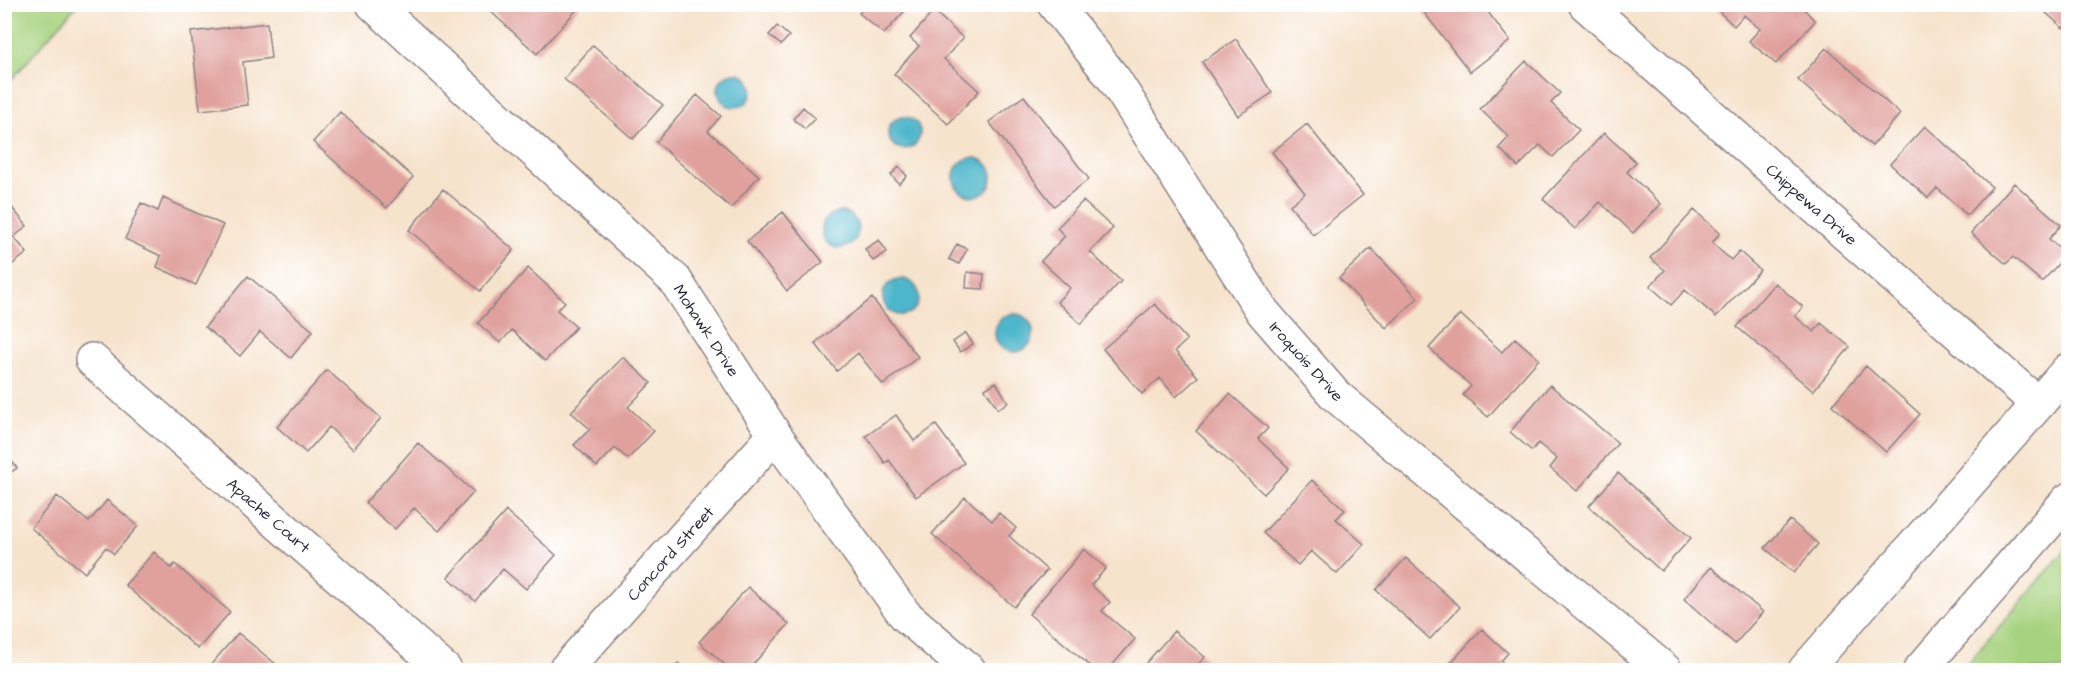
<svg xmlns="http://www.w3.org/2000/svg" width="2073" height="675" viewBox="0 0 2073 675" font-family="'Architects Daughter',sans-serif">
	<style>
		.green { fill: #a7d380; stroke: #647a5e; stroke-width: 1.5 }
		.water { fill: #4db6cb; stroke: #386c83; stroke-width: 1.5 }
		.building { fill: #e0a19d }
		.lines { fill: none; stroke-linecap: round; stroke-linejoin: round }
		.minor-casing { stroke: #8c8284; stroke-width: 36 }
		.secondary-casing { stroke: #8c8284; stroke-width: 36 }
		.minor { stroke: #fff; stroke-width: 33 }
		.secondary { stroke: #fff; stroke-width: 33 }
		.labels { text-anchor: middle; stroke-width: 4.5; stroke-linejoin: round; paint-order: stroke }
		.street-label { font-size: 16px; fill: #22223b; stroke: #fff }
	</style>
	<rect width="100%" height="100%" fill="#fff"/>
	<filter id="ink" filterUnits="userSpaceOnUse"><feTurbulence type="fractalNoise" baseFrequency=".0167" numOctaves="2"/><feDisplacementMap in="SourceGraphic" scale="12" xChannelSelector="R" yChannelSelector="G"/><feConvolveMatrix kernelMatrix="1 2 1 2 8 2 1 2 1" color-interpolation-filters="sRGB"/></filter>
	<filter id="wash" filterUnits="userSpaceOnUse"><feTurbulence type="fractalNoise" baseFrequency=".008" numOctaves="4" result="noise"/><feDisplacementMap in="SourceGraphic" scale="24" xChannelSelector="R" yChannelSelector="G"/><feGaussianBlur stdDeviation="1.35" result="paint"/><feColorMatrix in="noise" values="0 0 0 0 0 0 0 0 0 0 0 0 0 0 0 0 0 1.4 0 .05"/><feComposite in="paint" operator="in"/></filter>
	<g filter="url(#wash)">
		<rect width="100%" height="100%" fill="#f6e3cc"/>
		<path class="green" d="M 5,4 L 77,5 L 5,87 L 4,5 Z
			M 2068,547 L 2068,670 L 1962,670 Z"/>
		<path class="water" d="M718 90a17 17 0 1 1 34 0a17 17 0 1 1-34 0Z
			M888 133a16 16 0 1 1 32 0a16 16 0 1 1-32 0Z
			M954 177a19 19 0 1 1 38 0a19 19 0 1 1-38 0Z
			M822 230a18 18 0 1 1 36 0a18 18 0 1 1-36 0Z
			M883 297a18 18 0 1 1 36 0a18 18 0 1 1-36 0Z
			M995 333a19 19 0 1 1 38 0a19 19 0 1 1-38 0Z"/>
		<g id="blocks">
			<path class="building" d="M 494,4 L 582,4 L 537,54 L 489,10 Z
				M 1430,4 L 1482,4 L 1510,41 L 1470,72 L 1422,10 Z
				M 1711,4 L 1810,4 L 1805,10 L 1815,21 L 1776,64 L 1749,41 L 1760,29 L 1744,15 L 1734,26 Z
				M 2036,4 L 2068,4 L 2068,22 L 2063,28 Z
				M 866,5 L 910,5 L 884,34 L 859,13 Z
				M 934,11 L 963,38 L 944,59 L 979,91 L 948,124 L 894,74 L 919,46 L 910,38 Z
				M 267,23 L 271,58 L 243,62 L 248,105 L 200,110 L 191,32 Z
				M 777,26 L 789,36 L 781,45 L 769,35 Z
				M 1236,39 L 1272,93 L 1238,116 L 1202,62 Z
				M 593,45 L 663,105 L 633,139 L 564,79 Z
				M 1826,48 L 1900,114 L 1872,146 L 1798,80 Z
				M 1526,61 L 1560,93 L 1551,103 L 1579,130 L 1553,157 L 1540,145 L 1518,167 L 1499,148 L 1509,137 L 1480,109 Z
				M 697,95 L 721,116 L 708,131 L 759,176 L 731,208 L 656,142 Z
				M 1024,96 L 1089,179 L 1054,206 L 989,122 Z
				M 803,107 L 815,118 L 805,129 L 793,119 Z
				M 340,112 L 413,177 L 387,208 L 313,142 Z
				M 1307,124 L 1363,195 L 1313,235 L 1290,205 L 1305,193 L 1272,152 Z
				M 1925,126 L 1992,187 L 1967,215 L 1937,188 L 1928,198 L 1890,164 Z
				M 1604,133 L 1636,162 L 1627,172 L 1661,204 L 1633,233 L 1600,202 L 1575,229 L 1543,199 Z
				M 899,167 L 907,176 L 899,184 L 891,175 Z
				M 2014,183 L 2061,225 L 2049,239 L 2067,254 L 2042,282 L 2013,257 L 2006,264 L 1971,233 Z
				M 443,189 L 514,250 L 480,291 L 409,230 Z
				M 4,198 L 27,226 L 14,237 L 27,253 L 4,271 Z
				M 163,198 L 223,225 L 196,285 L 157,267 L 161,256 L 125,239 L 141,203 L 158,211 Z
				M 1083,201 L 1113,228 L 1090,252 L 1121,281 L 1081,324 L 1057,302 L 1070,288 L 1041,261 L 1065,236 L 1057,228 Z
				M 1694,210 L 1720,233 L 1712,243 L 1731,260 L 1739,251 L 1760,270 L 1716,317 L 1685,290 L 1671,305 L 1650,286 L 1665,270 L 1650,258 Z
				M 783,212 L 823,262 L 787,291 L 747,241 Z
				M 879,240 L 887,252 L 873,261 L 865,249 Z
				M 957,244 L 967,249 L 959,264 L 949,259 Z
				M 1371,248 L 1418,298 L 1386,328 L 1339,278 Z
				M 528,268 L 565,302 L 557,310 L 576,327 L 545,361 L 512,330 L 500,343 L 478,323 Z
				M 967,272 L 984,274 L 983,289 L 966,288 Z
				M 248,276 L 313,331 L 291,358 L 260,332 L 240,356 L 205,327 Z
				M 1775,283 L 1803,307 L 1795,316 L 1814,332 L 1821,323 L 1850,347 L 1813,391 L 1737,327 Z
				M 872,298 L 918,357 L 883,385 L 858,353 L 837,371 L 815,343 Z
				M 1155,304 L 1187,340 L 1175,351 L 1198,377 L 1176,397 L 1160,378 L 1142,394 L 1103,349 Z
				M 1460,314 L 1502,352 L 1515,338 L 1539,359 L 1488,417 L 1463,395 L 1471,386 L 1429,348 Z
				M 966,333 L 973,344 L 960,352 L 953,342 Z
				M 623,357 L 651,383 L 628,407 L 654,431 L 628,459 L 615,448 L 597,467 L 574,445 L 590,429 L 571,412 Z
				M 1866,366 L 1920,414 L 1886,452 L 1832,405 Z
				M 327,370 L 381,418 L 353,449 L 329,427 L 306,453 L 277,427 Z
				M 996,382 L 1008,402 L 998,409 L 985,389 Z
				M 1550,385 L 1618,443 L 1577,491 L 1550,468 L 1557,459 L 1538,443 L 1532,451 L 1510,432 Z
				M 1230,394 L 1268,428 L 1258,439 L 1289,468 L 1264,494 L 1196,431 Z
				M 896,415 L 914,441 L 936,425 L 964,463 L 916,497 L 889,460 L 885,463 L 866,436 Z
				M 418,443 L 474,492 L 439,531 L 414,508 L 395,529 L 365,503 Z
				M 4,451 L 17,468 L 4,477 Z
				M 1618,473 L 1691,538 L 1661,571 L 1589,506 Z
				M 1312,480 L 1345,510 L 1336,519 L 1364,544 L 1337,574 L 1311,551 L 1298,565 L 1263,533 Z
				M 57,496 L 89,522 L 107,500 L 138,526 L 114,554 L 106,547 L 85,573 L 31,528 Z
				M 965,497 L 992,521 L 999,513 L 1016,528 L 1009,536 L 1047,570 L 1014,607 L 932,534 Z
				M 506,511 L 556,555 L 526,589 L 503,569 L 475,601 L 448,577 Z
				M 1790,520 L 1818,544 L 1794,573 L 1765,548 Z
				M 1084,549 L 1106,568 L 1091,585 L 1110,602 L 1102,611 L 1135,639 L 1108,670 L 1095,670 L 1029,614 Z
				M 154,552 L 171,568 L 175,564 L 230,612 L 198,649 L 125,585 Z
				M 1406,558 L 1460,607 L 1430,639 L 1376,590 Z
				M 1711,567 L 1763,612 L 1735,644 L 1684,599 Z
				M 748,587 L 789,624 L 748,670 L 731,670 L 699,642 Z
				M 1482,629 L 1508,653 L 1501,661 L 1512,670 L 1444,670 Z
				M 1174,631 L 1205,657 L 1193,670 L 1140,670 Z
				M 238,633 L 283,670 L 211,670 L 208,668 Z
				M 678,663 L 687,670 L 671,670 Z
				M 296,664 L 304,670 L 290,670 Z"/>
		</g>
	</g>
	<g filter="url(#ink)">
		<use href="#blocks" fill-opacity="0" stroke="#8c8284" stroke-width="1.5"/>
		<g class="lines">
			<g class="minor-casing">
				<path id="minor" d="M 373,4 L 675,280 L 775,435 L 905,615 L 969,670
					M 1054,4 L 1114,79 L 1263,312 L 1335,395 L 1665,670
					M 1585,4 L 2038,404
					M 92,360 L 445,670
					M 565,670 L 775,435
					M 1805,670 L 2068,370"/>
			</g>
			<g class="secondary-casing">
				<path id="secondary" d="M 1920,670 L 2068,500"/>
			</g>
			<use href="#minor" class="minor"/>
			<use href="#secondary" class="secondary"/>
		</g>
	</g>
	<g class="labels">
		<g class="street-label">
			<text transform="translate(1812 204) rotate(41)" y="6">Chippewa Drive</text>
			<text transform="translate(707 330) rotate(57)" y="6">Mohawk Drive</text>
			<text transform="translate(1307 361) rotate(48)" y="6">Iroquois Drive</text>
			<text transform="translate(269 515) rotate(41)" y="6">Apache Court</text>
			<text transform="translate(670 553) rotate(-48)" y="6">Concord Street</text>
		</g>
	</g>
	<rect width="2073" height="675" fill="none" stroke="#fff" stroke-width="24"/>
</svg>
